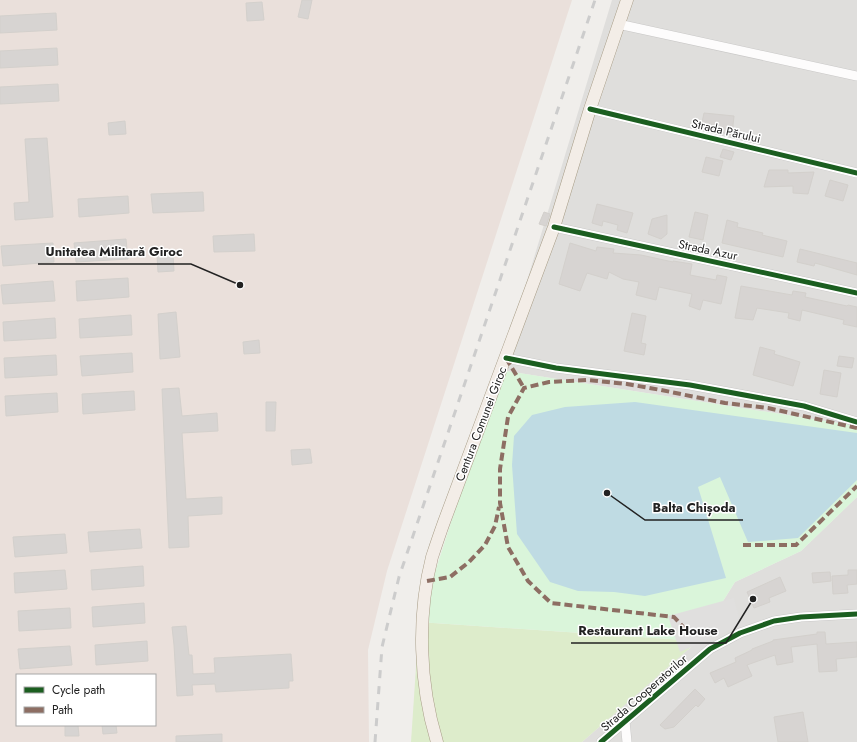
<svg xmlns="http://www.w3.org/2000/svg" width="857" height="742" viewBox="0 0 857 742" font-family="Jost,sans-serif">
	<style>
		.residential { fill: #dfdedc }
		.military { fill: #eae0db; fill-rule: evenodd }
		.grass { fill: #ddeccb }
		.park { fill: #daf5da }
		.parking { fill: #e0dfde }
		.water { fill: #bfdbe3 }
		.building { fill: #d7d4d2; stroke: #d3d0cc }
		.lines { fill: none; stroke-linecap: round; stroke-linejoin: round }
		.minor-casing { stroke: #c9c8c7; stroke-width: 10 }
		.major-casing { stroke: #a79c86; stroke-width: 13 }
		.minor { stroke: #fdfcfc; stroke-width: 9 }
		.major { stroke: #f3ede7; stroke-width: 12 }
		.rail { stroke: #ccc; stroke-width: 3; stroke-dasharray: 8 8; stroke-linecap: butt }
		.quiet { stroke: #8d6e63; stroke-width: 4; stroke-dasharray: 8 4; stroke-linecap: butt }
		.cycleway-casing { stroke: #fff; stroke-width: 8 }
		.cycleway { stroke: #1b5e20; stroke-width: 5 }
		.labels { text-anchor: middle; stroke-width: 3; stroke-linejoin: round; paint-order: stroke }
		.street-label { font-size: 12px; fill: #222; stroke: #fff }
		.leader { fill: none; stroke: #222; stroke-width: 1.5 }
		.callout-dot { fill: #222; stroke: #fff; stroke-width: 1.5 }
		.callout-label { font-size: 13px; text-anchor: middle; font-weight: bold; fill: #222; stroke: #fff; stroke-width: 3; stroke-linejoin: round; paint-order: stroke }
	</style>
	<rect width="100%" height="100%" fill="#f0eeeb"/>
	<path class="residential" d="M 612,0 L 857,0 L 857,426 L 500,370 Z
		M 857,497 L 857,742 L 582,742 L 698,641 L 735,582 L 801,551 Z"/>
	<path class="military" d="M 0,0 L 572,0 L 387,571 L 368,650 L 369,742 L 0,742 ZM 17,675 L 155,675 L 155,725 L 17,725 Z"/>
	<path class="grass" d="M 419,622 L 698,641 L 582,742 L 411,742 Z"/>
	<path class="park" d="M 500,370 L 857,426 L 857,497 L 801,551 L 735,582 L 698,641 L 419,622 Z"/>
	<path class="parking" d="M 734,598 L 741,625 L 680,652 L 668,616 Z"/>
	<path class="water" d="M 635,402 L 857,433 L 857,480 L 798,538 L 748,542 L 720,477 L 698,487 L 726,578 L 645,596 L 614,592 L 578,591 L 550,582 L 517,534 L 512,465 L 514,436 L 532,415 L 565,407 Z"/>
	<path class="building" d="M 302,0 L 312,0 L 308,19 L 298,17 Z
		M 262,2 L 264,20 L 247,21 L 246,3 Z
		M 56,13 L 57,30 L 0,33 L 0,16 Z
		M 57,48 L 58,65 L 0,68 L 0,51 Z
		M 58,84 L 59,101 L 0,104 L 0,87 Z
		M 704,113 L 734,116 L 732,135 L 701,127 Z
		M 125,121 L 126,134 L 109,135 L 108,123 Z
		M 47,138 L 53,217 L 15,220 L 14,203 L 29,202 L 25,139 Z
		M 723,149 L 734,152 L 731,160 L 720,157 Z
		M 706,157 L 723,161 L 719,176 L 702,172 Z
		M 769,170 L 788,170 L 788,173 L 814,172 L 808,194 L 793,193 L 793,186 L 764,187 Z
		M 830,180 L 848,185 L 843,201 L 825,196 Z
		M 203,192 L 204,211 L 153,213 L 151,194 Z
		M 128,196 L 129,213 L 79,217 L 78,199 Z
		M 597,204 L 633,213 L 627,233 L 617,230 L 618,225 L 603,221 L 602,226 L 592,223 Z
		M 544,212 L 550,214 L 546,226 L 539,224 Z
		M 695,212 L 708,215 L 703,240 L 689,237 Z
		M 667,215 L 667,234 L 661,239 L 648,234 L 652,219 Z
		M 727,220 L 738,223 L 737,227 L 763,233 L 762,235 L 787,241 L 783,257 L 722,243 Z
		M 254,234 L 255,251 L 214,252 L 213,236 Z
		M 126,239 L 128,259 L 76,262 L 74,243 Z
		M 53,243 L 54,262 L 3,266 L 1,246 Z
		M 570,243 L 596,251 L 597,247 L 614,249 L 613,253 L 641,255 L 673,262 L 673,261 L 692,264 L 690,275 L 716,280 L 717,275 L 727,277 L 721,304 L 703,300 L 700,310 L 689,306 L 692,294 L 659,287 L 656,300 L 636,295 L 639,282 L 623,279 L 609,272 L 607,279 L 587,273 L 580,291 L 559,284 Z
		M 800,249 L 857,263 L 857,275 L 815,263 L 814,266 L 797,262 Z
		M 173,254 L 174,271 L 158,272 L 157,255 Z
		M 128,278 L 129,297 L 77,301 L 76,281 Z
		M 53,281 L 55,301 L 3,304 L 1,285 Z
		M 741,286 L 792,295 L 793,291 L 806,293 L 805,297 L 847,306 L 848,305 L 857,307 L 857,327 L 843,324 L 844,320 L 802,310 L 800,321 L 788,318 L 789,313 L 757,308 L 753,320 L 735,318 Z
		M 176,312 L 180,357 L 160,359 L 158,314 Z
		M 632,313 L 646,316 L 641,343 L 646,344 L 644,355 L 624,351 Z
		M 131,315 L 132,335 L 80,338 L 79,319 Z
		M 55,318 L 56,338 L 4,341 L 3,322 Z
		M 259,340 L 260,353 L 244,354 L 243,342 Z
		M 760,347 L 775,351 L 774,354 L 800,362 L 793,386 L 753,375 Z
		M 132,353 L 133,372 L 82,376 L 80,356 Z
		M 56,355 L 57,375 L 5,378 L 4,358 Z
		M 839,356 L 854,358 L 852,368 L 837,366 Z
		M 824,370 L 841,373 L 837,397 L 820,394 Z
		M 179,388 L 182,416 L 217,413 L 218,431 L 182,433 L 186,499 L 222,497 L 222,514 L 188,516 L 189,547 L 169,548 L 162,389 Z
		M 134,391 L 135,410 L 83,414 L 82,394 Z
		M 57,393 L 58,412 L 6,416 L 5,396 Z
		M 266,402 L 276,402 L 275,431 L 266,431 Z
		M 310,449 L 312,463 L 292,465 L 291,450 Z
		M 140,529 L 142,548 L 90,552 L 88,532 Z
		M 65,534 L 67,553 L 15,557 L 13,537 Z
		M 143,566 L 144,586 L 92,590 L 91,570 Z
		M 65,570 L 67,589 L 15,593 L 14,573 Z
		M 848,570 L 857,570 L 857,584 L 847,585 L 848,593 L 833,594 L 832,576 L 848,575 Z
		M 830,572 L 831,581 L 813,583 L 812,573 Z
		M 780,577 L 786,591 L 769,598 L 770,602 L 754,608 L 747,592 Z
		M 144,603 L 145,623 L 93,627 L 92,607 Z
		M 70,608 L 71,628 L 19,631 L 18,611 Z
		M 186,626 L 189,655 L 192,655 L 193,674 L 215,673 L 214,658 L 291,654 L 293,681 L 289,681 L 289,688 L 216,692 L 215,684 L 192,685 L 193,695 L 177,696 L 174,645 L 172,627 Z
		M 817,632 L 825,632 L 826,644 L 857,642 L 857,657 L 836,659 L 837,671 L 819,672 L 817,644 L 791,647 L 793,662 L 777,665 L 775,655 L 747,665 L 752,676 L 728,687 L 724,678 L 715,683 L 710,673 L 736,662 L 735,658 L 752,650 L 752,649 L 773,641 L 773,640 L 817,634 Z
		M 147,641 L 148,661 L 96,665 L 95,645 Z
		M 70,646 L 72,665 L 20,669 L 18,649 Z
		M 695,689 L 705,699 L 698,707 L 696,705 L 674,727 L 665,729 L 660,725 Z
		M 803,712 L 808,742 L 778,742 L 774,717 Z
		M 65,725 L 78,725 L 79,736 L 65,736 Z
		M 102,725 L 116,725 L 117,733 L 103,734 Z
		M 222,734 L 222,742 L 176,742 L 176,736 Z"/>
	<g class="lines">
		<g class="minor-casing">
			<path id="minor" d="M 618,24 L 857,76
				M 590,109 L 857,173
				M 554,227 L 857,293
				M 506,358 L 556,368 L 690,385 L 804,406 L 857,422
				M 625,721 L 627,742
				M 601,742 L 710,649 L 740,633 L 774,621 L 801,617 L 857,614"/>
		</g>
		<g class="major-casing">
			<path id="major" d="M 437,742 C 419,683 417,616 432,557 C 436,545 440,533 444,522 L 554,227 L 590,109 L 627,0"/>
		</g>
		<use href="#minor" class="minor"/>
		<use href="#major" class="major"/>
		<path class="rail" d="M 375,742 L 382,647 L 399,577 L 595,0"/>
		<path class="quiet" d="M 506,358 L 524,388
			M 743,545 L 796,545 L 857,486
			M 427,581 L 450,577 L 469,562 L 485,545 L 495,526 L 499,507
			M 686,630 L 674,617 L 551,603 L 528,581 L 508,547 L 500,503 L 500,469 L 508,417 L 524,388 L 549,382 L 588,380 L 627,384 L 661,390 L 725,403 L 768,408 L 857,428"/>
		<g class="cycleway-casing">
			<path id="cycleway" d="M 590,109 L 857,173
				M 554,227 L 857,293
				M 506,358 L 556,368 L 690,385 L 804,406 L 857,422
				M 601,742 L 710,649 L 740,633 L 774,621 L 801,617 L 857,614"/>
		</g>
		<use href="#cycleway" class="cycleway"/>
	</g>
	<g class="labels">
		<g class="street-label">
			<text transform="translate(726 131) rotate(13)" y="4">Strada Părului</text>
			<text transform="translate(708 250) rotate(12)" y="4">Strada Azur</text>
			<text transform="translate(481 424) rotate(-69)" y="4">Centura Comunei Giroc</text>
			<text transform="translate(644 693) rotate(-41)" y="4">Strada Cooperatorilor</text>
		</g>
	</g>
	<path class="leader" d="M240 285L191 264H38M607 493L645 520H743M753 599L726 643H571"/>
	<g class="callout-dot">
		<circle cx="240" cy="285" r="4"/>
		<circle cx="607" cy="493" r="4"/>
		<circle cx="753" cy="599" r="4"/>
	</g>
	<g class="callout-label">
		<text x="114" y="256">Unitatea Militară Giroc</text>
		<text x="694" y="512">Balta Chișoda</text>
		<text x="648" y="635">Restaurant Lake House</text>
	</g>
	<rect x="16" y="674" width="140" height="52" fill="#ffffff" stroke="#a7a7a7"/>
	<rect x="24" y="687" width="20" height="6" fill="#1b5e20" stroke="#a7a7a7"/>
	<text x="52" y="694" font-size="12" fill="#222222">Cycle path</text>
	<rect x="24" y="707" width="20" height="6" fill="#8d6e63" stroke="#a7a7a7"/>
	<text x="52" y="714" font-size="12" fill="#222222">Path</text>
</svg>
